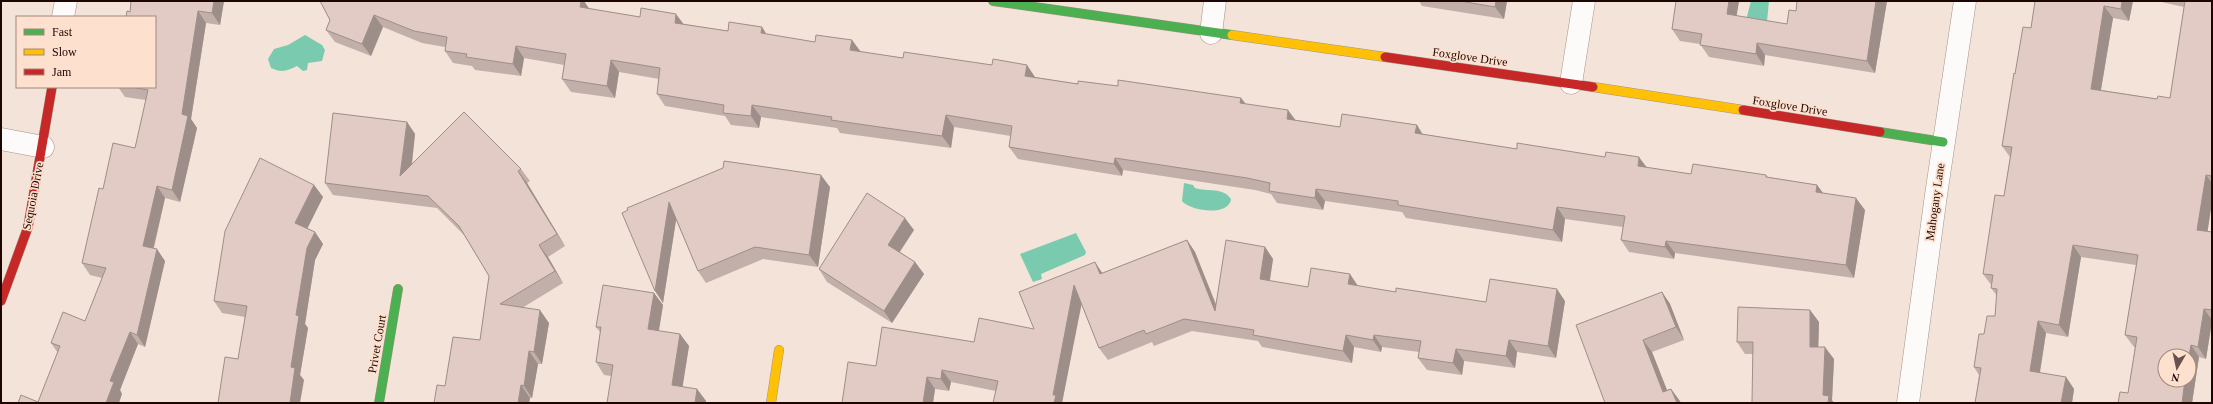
<svg xmlns="http://www.w3.org/2000/svg" width="2213" height="404" viewBox="0 0 2213 404" font-family="Georgia,serif">
	<style>
		.water { fill: #7acab0 }
		.lines { fill: none; stroke-linecap: round; stroke-linejoin: round }
		.street-casing { stroke: #a59285; stroke-width: 23 }
		.fast-casing { stroke: #a59285; stroke-width: 10 }
		.slow-casing { stroke: #a59285; stroke-width: 10 }
		.jam-casing { stroke: #a59285; stroke-width: 10 }
		.street { stroke: #fdfbf9; stroke-width: 22 }
		.fast { stroke: #4caf50; stroke-width: 9 }
		.slow { stroke: #ffc107; stroke-width: 9 }
		.jam { stroke: #c62828; stroke-width: 9 }
		.wall { fill: #c2afa9 }
		.shaded-wall { fill: #9e8e89 }
		.building { fill: #e1cbc4; stroke: #9e8e89 }
		.labels { text-anchor: middle; stroke-width: 3.5; stroke-linejoin: round; paint-order: stroke }
		.street-label { font-size: 12px; fill: #1d0500; stroke: #fee0ce }
	</style>
	<rect width="100%" height="100%" fill="#f3e3d9"/>
	<path class="water" d="M 1751,1 L 1769,1 L 1767,21 L 1741,40 Z
		M 305,35 L 322,45 L 325,50 L 322,61 L 308,63 L 307,70 L 303,71 L 297,66 C 287,71 282,73 271,68 L 268,59 L 274,49 L 288,45 Z
		M 1184,183 L 1193,185 L 1195,188 C 1208,192 1223,187 1231,199 C 1229,217 1190,211 1182,201 Z
		M 1076,233 L 1086,252 L 1085,255 L 1041,274 L 1042,279 L 1033,282 L 1020,254 Z"/>
	<g class="lines">
		<g class="street-casing">
			<path id="street" d="M 63,17 L 66,1
				M 1211,33 L 1215,1
				M 1571,83 L 1584,1
				M 1,139 L 43,147
				M 1908,403 L 1936,195 L 1965,1"/>
		</g>
		<g class="fast-casing">
			<path id="fast" d="M 993,1 L 1232,35
				M 1880,132 L 1943,142
				M 379,403 L 398,289"/>
		</g>
		<g class="slow-casing">
			<path id="slow" d="M 1232,35 L 1385,57
				M 1593,87 L 1743,110
				M 771,403 L 779,350"/>
		</g>
		<g class="jam-casing">
			<path id="jam" d="M 1385,57 L 1593,87
				M 1743,110 L 1880,132
				M 1,301 L 28,227 L 52,87"/>
		</g>
		<use href="#street" class="street"/>
		<use href="#fast" class="fast"/>
		<use href="#slow" class="slow"/>
		<use href="#jam" class="jam"/>
	</g>
	<path class="wall" d="M 131,1 L 224,1 L 220,25 L 206,23 L 191,119 L 197,128 L 180,202 L 165,198 L 154,248 L 165,261 L 145,347 L 138,344 L 120,390 L 122,394 L 38,402 L 58,353 L 51,343 L 85,321 L 102,278 L 90,275 L 82,263 L 103,189 L 135,148 L 146,100 L 125,97 L 118,87 L 155,87 L 130,12 Z
		M 320,1 L 584,1 L 589,9 L 728,31 L 762,27 L 766,34 L 815,42 L 852,40 L 860,52 L 1035,77 L 1078,84 L 1118,86 L 1241,98 L 1246,104 L 1295,120 L 1340,127 L 1417,125 L 1422,134 L 1517,149 L 1691,174 L 1766,175 L 1768,177 L 1817,185 L 1823,193 L 1865,210 L 1854,278 L 1675,253 L 1674,259 L 1629,252 L 1621,240 L 1623,227 L 1565,219 L 1562,242 L 1406,218 L 1402,212 L 1325,201 L 1323,210 L 1277,203 L 1271,194 L 1255,190 L 1123,170 L 1122,176 L 1018,159 L 1009,147 L 1011,136 L 954,127 L 951,148 L 840,133 L 837,128 L 761,117 L 759,128 L 731,125 L 725,116 L 665,106 L 657,94 L 659,79 L 619,72 L 615,98 L 571,92 L 562,79 L 564,65 L 524,58 L 521,76 L 475,70 L 472,66 L 453,63 L 445,51 L 445,47 L 422,43 L 383,27 L 371,56 L 335,42 L 326,30 L 330,20 Z
		M 1419,1 L 1507,1 L 1504,19 L 1422,6 Z
		M 1669,1 L 1739,1 L 1736,16 L 1787,24 L 1796,11 L 1797,1 L 1887,1 L 1875,73 L 1765,55 L 1764,66 L 1709,57 L 1700,44 L 1680,41 L 1672,29 L 1676,2 Z
		M 2035,1 L 2133,1 L 2129,21 L 2113,18 L 2101,90 L 2157,99 L 2170,98 L 2184,7 L 2157,1 L 2212,1 L 2212,202 L 2207,231 L 2212,232 L 2212,323 L 2206,359 L 2199,357 L 2192,403 L 2118,403 L 2128,393 L 2135,347 L 2134,347 L 2125,335 L 2136,265 L 2081,257 L 2068,337 L 2046,333 L 2040,373 L 2066,377 L 2074,389 L 2072,403 L 1975,403 L 1979,375 L 1974,367 L 1984,334 L 1995,316 L 1997,296 L 1991,288 L 1992,286 L 1983,274 L 2004,196 L 2010,157 L 2002,146 L 2015,74 L 2031,28 Z
		M 407,122 L 415,134 L 412,165 L 521,169 L 530,181 L 527,183 L 565,246 L 548,257 L 563,283 L 522,308 L 549,323 L 542,364 L 538,364 L 532,398 L 530,398 L 529,403 L 434,403 L 445,386 L 480,340 L 489,276 L 464,235 L 437,208 L 333,195 L 325,183 Z
		M 314,185 L 323,197 L 307,229 L 315,232 L 323,244 L 315,260 L 305,324 L 308,328 L 300,375 L 304,380 L 238,359 L 245,317 L 222,313 L 214,301 Z
		M 830,187 L 818,267 L 763,259 L 706,283 L 698,271 L 676,220 L 663,303 L 622,213 Z
		M 914,230 L 900,252 L 915,262 L 924,274 L 892,323 L 827,282 L 819,269 Z
		M 1187,240 L 1195,252 L 1216,304 L 1265,247 L 1273,259 L 1270,281 L 1308,287 L 1358,286 L 1396,292 L 1486,302 L 1565,301 L 1556,358 L 1517,352 L 1515,368 L 1464,361 L 1462,375 L 1427,370 L 1418,358 L 1419,352 L 1382,347 L 1381,352 L 1354,347 L 1352,363 L 1262,347 L 1258,341 L 1192,331 L 1154,346 L 1152,342 L 1108,360 L 1099,348 L 1081,303 L 1062,403 L 993,403 L 996,391 L 951,382 L 949,391 L 935,389 L 933,403 L 842,403 L 876,366 L 974,342 L 1034,329 L 1103,273 Z
		M 1662,292 L 1670,304 L 1684,340 L 1652,352 L 1667,390 L 1671,389 L 1681,403 L 1605,403 Z
		M 654,293 L 663,305 L 659,331 L 680,334 L 689,346 L 682,387 L 697,389 L 706,401 L 611,376 L 604,375 L 596,362 L 600,332 L 596,327 Z
		M 1810,310 L 1819,322 L 1818,347 L 1834,359 L 1832,400 L 1753,354 L 1745,354 L 1737,342 Z"/>
	<path class="shaded-wall" d="M 214,1 L 224,1 L 220,25 L 212,13 Z
		M 581,1 L 584,1 L 590,10 L 580,7 Z
		M 1496,1 L 1507,1 L 1504,19 L 1495,7 Z
		M 1729,1 L 1739,1 L 1735,26 L 1727,14 Z
		M 1876,1 L 1887,1 L 1875,73 L 1867,61 Z
		M 2122,1 L 2133,1 L 2129,21 L 2121,9 Z
		M 2104,6 L 2113,18 L 2099,101 L 2091,89 Z
		M 198,11 L 206,23 L 191,119 L 197,128 L 180,202 L 172,190 L 182,114 Z
		M 676,14 L 685,26 L 675,23 Z
		M 374,15 L 383,27 L 371,56 L 362,44 Z
		M 762,27 L 770,40 L 761,33 Z
		M 852,40 L 861,52 L 850,50 Z
		M 1757,43 L 1765,55 L 1764,66 L 1756,54 Z
		M 516,46 L 524,58 L 521,76 L 513,64 Z
		M 611,60 L 619,72 L 615,98 L 607,86 Z
		M 1027,65 L 1035,77 L 1034,88 L 1025,76 Z
		M 1241,98 L 1250,110 L 1240,103 Z
		M 752,105 L 761,117 L 759,128 L 751,116 Z
		M 1288,110 L 1297,122 L 1287,119 Z
		M 946,115 L 954,127 L 951,148 L 942,136 Z
		M 407,122 L 415,134 L 409,188 L 400,176 Z
		M 1417,125 L 1425,138 L 1415,133 Z
		M 1639,157 L 1648,169 L 1638,166 Z
		M 1115,158 L 1123,170 L 1122,176 L 1114,164 Z
		M 518,171 L 527,183 L 565,246 L 557,234 Z
		M 821,175 L 830,187 L 818,267 L 809,255 Z
		M 2206,175 L 2212,183 L 2212,202 L 2206,242 L 2197,230 Z
		M 314,185 L 323,197 L 304,235 L 295,223 Z
		M 1817,185 L 1826,197 L 1816,192 Z
		M 157,186 L 165,198 L 151,258 L 143,246 Z
		M 1316,189 L 1325,201 L 1323,210 L 1315,198 Z
		M 1856,198 L 1865,210 L 1854,278 L 1846,265 Z
		M 669,202 L 677,214 L 663,303 L 655,291 Z
		M 1557,207 L 1565,219 L 1562,242 L 1553,230 Z
		M 905,218 L 914,230 L 896,257 L 888,245 Z
		M 315,232 L 323,244 L 315,260 L 305,324 L 308,328 L 300,375 L 304,380 L 300,403 L 290,403 L 291,367 L 296,315 L 307,248 Z
		M 1187,240 L 1195,252 L 1223,323 L 1215,311 Z
		M 1666,241 L 1675,253 L 1674,259 L 1665,247 Z
		M 539,245 L 548,257 L 563,283 L 555,271 Z
		M 2073,245 L 2081,257 L 2068,337 L 2059,325 Z
		M 1265,247 L 1273,259 L 1268,291 L 1260,279 Z
		M 157,249 L 165,261 L 145,347 L 137,335 Z
		M 915,262 L 924,274 L 892,323 L 884,311 Z
		M 1095,262 L 1103,274 L 1100,274 Z
		M 1350,274 L 1358,286 L 1348,284 Z
		M 1074,285 L 1083,297 L 1062,403 L 1054,403 L 1053,395 Z
		M 1557,289 L 1565,301 L 1556,358 L 1548,346 Z
		M 1662,292 L 1670,304 L 1684,340 L 1676,327 Z
		M 654,293 L 663,305 L 657,341 L 648,329 Z
		M 2204,309 L 2212,320 L 2206,359 L 2198,347 Z
		M 540,310 L 549,323 L 542,364 L 534,352 Z
		M 1810,310 L 1819,322 L 1818,359 L 1810,347 Z
		M 2038,321 L 2046,333 L 2038,383 L 2030,371 Z
		M 130,332 L 138,344 L 120,390 L 122,394 L 119,403 L 106,403 L 110,381 Z
		M 680,334 L 689,346 L 681,397 L 672,385 Z
		M 1346,335 L 1354,347 L 1352,363 L 1343,351 Z
		M 1374,335 L 1382,347 L 1381,352 L 1373,340 Z
		M 1509,340 L 1517,352 L 1515,368 L 1506,356 Z
		M 1643,340 L 1652,352 L 1672,403 L 1663,392 Z
		M 2191,345 L 2199,357 L 2192,403 L 2182,403 L 2185,380 L 2189,380 L 2189,356 Z
		M 1825,347 L 1834,359 L 1832,400 L 1834,403 L 1828,403 L 1823,395 Z
		M 1456,349 L 1464,361 L 1462,375 L 1453,363 Z
		M 529,351 L 538,364 L 532,398 L 524,386 Z
		M 942,370 L 951,382 L 949,391 L 941,379 Z
		M 927,377 L 935,389 L 933,403 L 923,403 Z
		M 2066,377 L 2074,389 L 2072,403 L 2061,403 Z
		M 521,385 L 530,398 L 529,403 L 518,403 Z
		M 697,389 L 706,401 L 706,403 L 695,403 Z
		M 1671,389 L 1680,401 L 1681,403 L 1677,403 Z"/>
	<path class="building" d="M 131,1 L 214,1 L 212,13 L 198,11 L 182,114 L 188,116 L 172,190 L 157,186 L 143,246 L 157,249 L 137,335 L 130,332 L 110,381 L 114,382 L 106,403 L 18,403 L 21,395 L 38,402 L 60,346 L 51,343 L 63,312 L 85,321 L 106,268 L 82,263 L 99,188 L 103,189 L 113,143 L 135,148 L 148,90 L 130,87 L 155,87 L 155,17 L 126,17 L 127,11 L 130,12 Z
		M 320,1 L 581,1 L 580,7 L 640,17 L 641,8 L 676,14 L 675,23 L 728,31 L 729,22 L 762,27 L 761,33 L 815,42 L 816,35 L 852,40 L 850,50 L 903,58 L 904,52 L 992,65 L 993,59 L 1027,65 L 1025,76 L 1078,84 L 1078,81 L 1118,86 L 1118,80 L 1241,98 L 1240,103 L 1288,110 L 1287,119 L 1340,127 L 1342,114 L 1417,125 L 1415,133 L 1517,149 L 1517,143 L 1605,157 L 1606,152 L 1639,157 L 1638,166 L 1691,174 L 1693,164 L 1766,175 L 1766,177 L 1817,185 L 1816,192 L 1856,198 L 1846,265 L 1666,241 L 1665,247 L 1621,240 L 1625,216 L 1557,207 L 1553,230 L 1398,205 L 1398,201 L 1316,189 L 1315,198 L 1269,191 L 1270,183 L 1247,178 L 1115,158 L 1114,164 L 1009,147 L 1012,126 L 946,115 L 942,136 L 831,120 L 832,117 L 752,105 L 751,116 L 723,113 L 724,105 L 657,94 L 660,68 L 611,60 L 607,86 L 562,79 L 566,54 L 516,46 L 513,64 L 466,57 L 467,54 L 445,51 L 447,37 L 414,31 L 374,15 L 362,44 L 326,30 L 330,20 Z
		M 1460,1 L 1496,1 L 1495,7 Z
		M 1676,1 L 1729,1 L 1727,14 L 1787,24 L 1789,10 L 1796,11 L 1797,1 L 1876,1 L 1867,61 L 1757,43 L 1756,54 L 1700,45 L 1702,34 L 1672,29 Z
		M 2035,1 L 2122,1 L 2121,9 L 2104,6 L 2091,89 L 2157,99 L 2158,96 L 2170,98 L 2185,1 L 2212,1 L 2212,176 L 2206,175 L 2197,230 L 2212,232 L 2212,310 L 2204,309 L 2198,347 L 2191,345 L 2189,356 L 2165,356 L 2165,380 L 2185,380 L 2182,403 L 2118,403 L 2120,392 L 2128,393 L 2137,337 L 2125,335 L 2138,255 L 2073,245 L 2059,325 L 2038,321 L 2030,371 L 2066,377 L 2061,403 L 1975,403 L 1981,368 L 1974,367 L 1979,334 L 1984,334 L 1987,316 L 1995,316 L 1997,289 L 1991,288 L 1993,275 L 1983,274 L 1995,195 L 2004,196 L 2012,147 L 2002,146 L 2014,73 L 2015,74 L 2023,27 L 2031,28 Z
		M 464,112 L 521,169 L 518,171 L 557,234 L 539,245 L 555,271 L 500,304 L 540,310 L 534,352 L 529,351 L 524,386 L 521,385 L 518,403 L 434,403 L 437,385 L 445,386 L 453,337 L 480,340 L 489,276 L 459,226 L 428,196 L 325,183 L 333,113 L 407,122 L 400,176 Z
		M 260,158 L 314,185 L 295,223 L 315,232 L 307,248 L 296,315 L 299,316 L 291,367 L 295,368 L 290,403 L 218,403 L 225,357 L 238,359 L 247,306 L 214,301 L 225,231 Z
		M 724,161 L 821,175 L 809,255 L 755,247 L 698,271 L 669,202 L 655,291 L 622,213 L 628,210 L 627,208 L 723,168 Z
		M 867,193 L 905,218 L 888,245 L 915,262 L 884,311 L 819,269 Z
		M 1187,240 L 1215,311 L 1226,240 L 1265,247 L 1260,279 L 1308,287 L 1311,268 L 1350,274 L 1348,284 L 1396,292 L 1396,288 L 1486,302 L 1490,279 L 1557,289 L 1548,346 L 1509,340 L 1506,356 L 1456,349 L 1453,363 L 1418,358 L 1421,341 L 1374,335 L 1373,340 L 1346,335 L 1343,351 L 1253,335 L 1254,330 L 1184,319 L 1146,334 L 1144,330 L 1099,348 L 1074,285 L 1053,395 L 1056,395 L 1054,403 L 993,403 L 998,381 L 942,370 L 941,379 L 927,377 L 923,403 L 842,403 L 848,362 L 876,366 L 882,327 L 974,342 L 979,318 L 1034,329 L 1019,292 L 1095,262 L 1100,274 Z
		M 603,285 L 654,293 L 648,329 L 680,334 L 672,385 L 697,389 L 695,403 L 607,403 L 613,365 L 596,362 L 601,327 L 596,327 Z
		M 1662,292 L 1676,327 L 1643,340 L 1663,392 L 1671,389 L 1677,403 L 1605,403 L 1576,325 Z
		M 1738,307 L 1810,310 L 1810,347 L 1825,347 L 1823,395 L 1829,396 L 1828,403 L 1752,403 L 1753,342 L 1737,342 Z"/>
	<g class="labels">
		<g class="street-label">
			<text transform="translate(1470 57) rotate(8)" y="4">Foxglove Drive</text>
			<text transform="translate(1790 106) rotate(9)" y="4">Foxglove Drive</text>
			<text transform="translate(33 196) rotate(-79)" y="4">Sequoia Drive</text>
			<text transform="translate(1935 202) rotate(-82)" y="4">Mahogany Lane</text>
			<text transform="translate(377 344) rotate(-80)" y="4">Privet Court</text>
		</g>
	</g>
	<rect width="2213" height="404" fill="none" stroke="#1d0500" stroke-width="4"/>
	<rect x="16" y="16" width="140" height="72" fill="#fee0ce" stroke="#a4887c"/>
	<rect x="24" y="29" width="20" height="6" fill="#4caf50" stroke="#a4887c"/>
	<text x="52" y="36" font-size="12" fill="#1d0500">Fast</text>
	<rect x="24" y="49" width="20" height="6" fill="#ffc107" stroke="#a4887c"/>
	<text x="52" y="56" font-size="12" fill="#1d0500">Slow</text>
	<rect x="24" y="69" width="20" height="6" fill="#c62828" stroke="#a4887c"/>
	<text x="52" y="76" font-size="12" fill="#1d0500">Jam</text>
	<g transform="translate(2177 368) rotate(189)"><circle r="19" fill="#fee0ce" stroke="#a4887c"/>
	<path d="M0-3L7 15L0 10L-7 15Z" fill="#68534c"/>
	<text y="-6" font-size="11" font-weight="bold" text-anchor="middle" fill="#1d0500">N</text>
	</g>
</svg>
